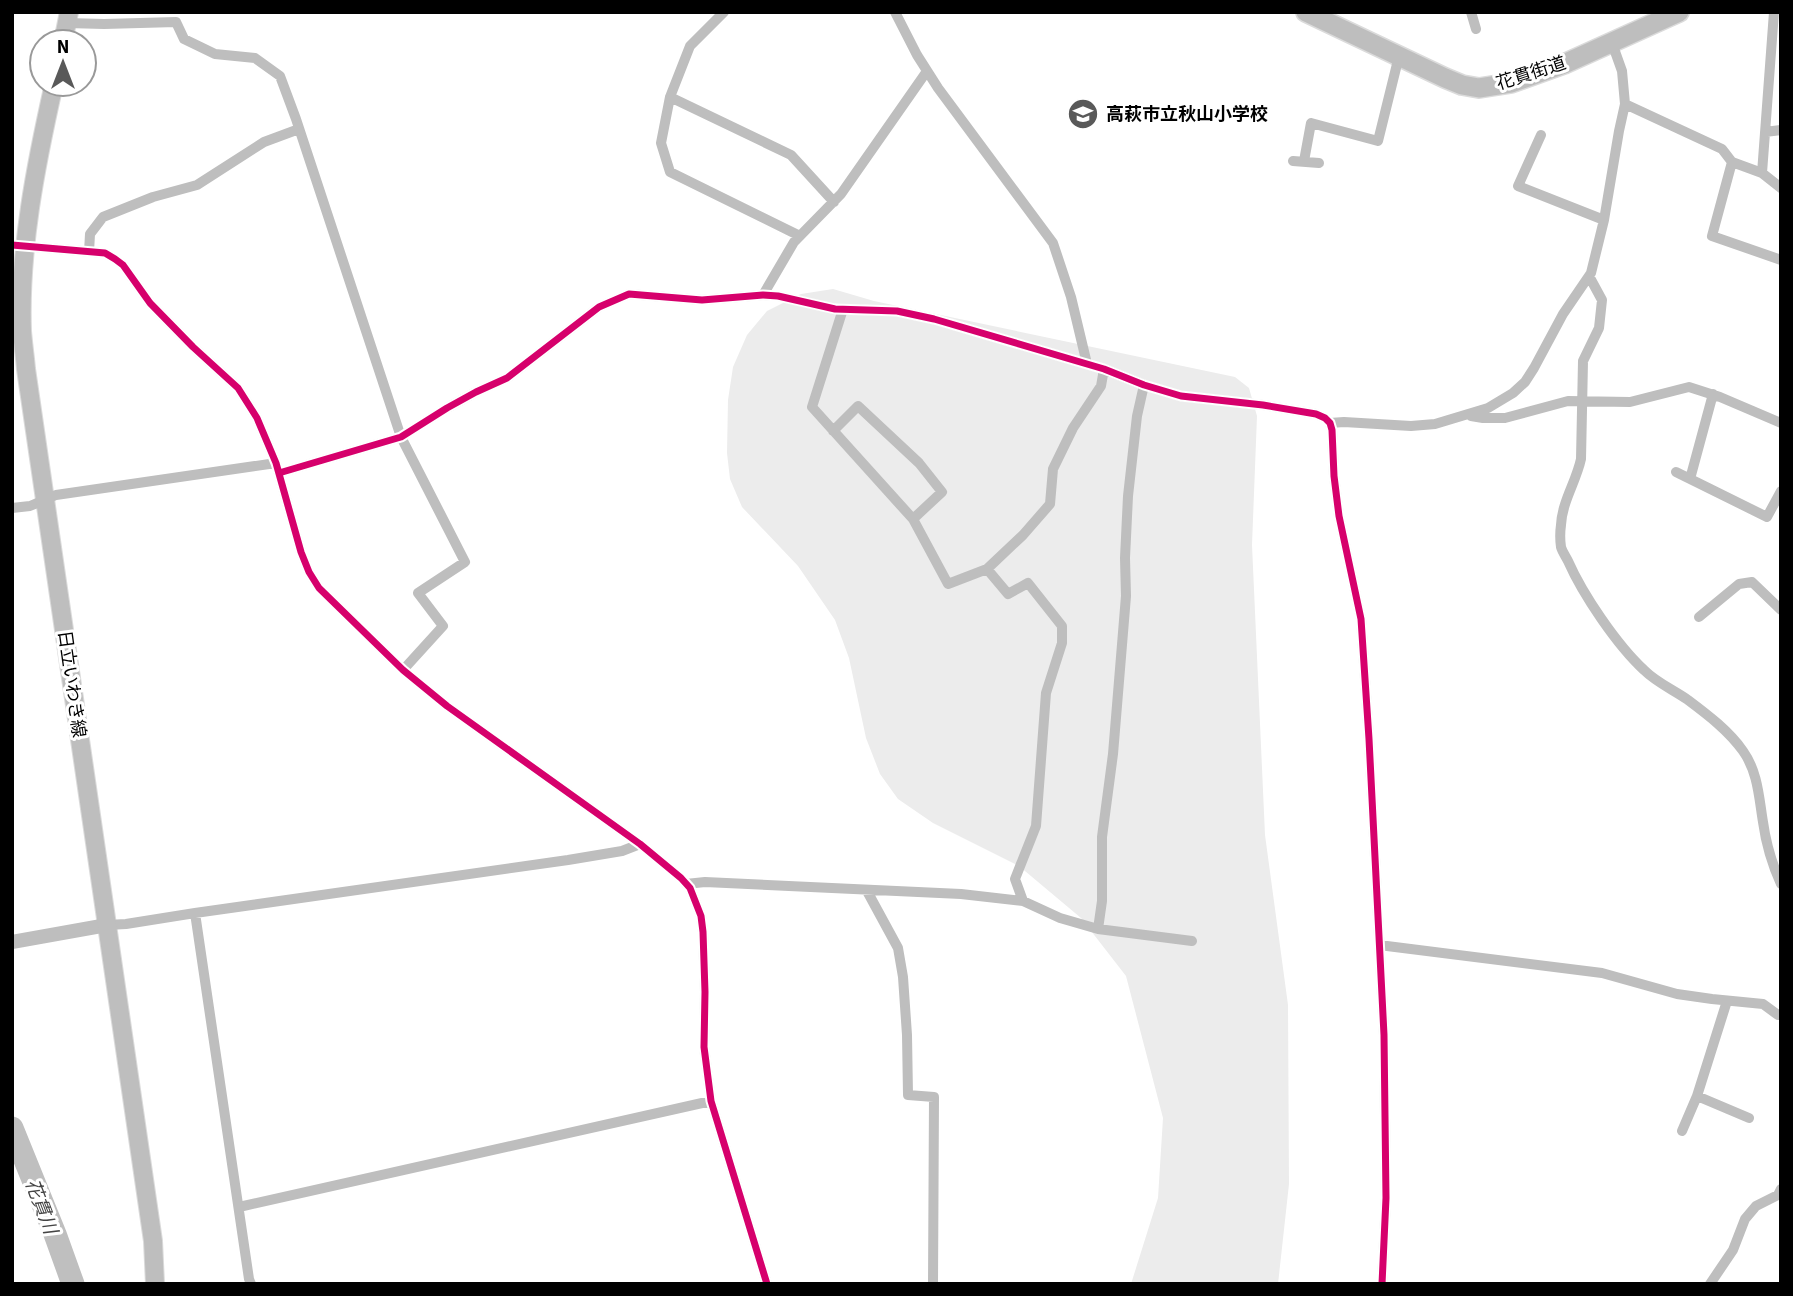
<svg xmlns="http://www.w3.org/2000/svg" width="1793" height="1296" viewBox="0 0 1793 1296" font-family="'Source Sans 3','Noto Sans JP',sans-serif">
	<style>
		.green { fill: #ececec }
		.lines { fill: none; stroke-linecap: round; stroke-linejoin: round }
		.river { stroke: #bfbfbf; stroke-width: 23 }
		.primary-casing { stroke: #dbdbdb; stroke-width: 20 }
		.trunk-casing { stroke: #dbdbdb; stroke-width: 22 }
		.minor { stroke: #bebebe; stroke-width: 10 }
		.tertiary { stroke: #bebebe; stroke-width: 14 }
		.primary { stroke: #bebebe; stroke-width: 18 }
		.trunk { stroke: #bebebe; stroke-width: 19 }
		.cycleway-casing { stroke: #fff; stroke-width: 11 }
		.cycleway { stroke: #d6006c; stroke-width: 7 }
		.labels { text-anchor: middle; stroke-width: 6; stroke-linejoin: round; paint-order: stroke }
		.street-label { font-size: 18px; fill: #000; stroke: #fff }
		.poi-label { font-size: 18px; font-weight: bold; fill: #000; stroke: #fff; text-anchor: start }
		.water-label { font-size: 19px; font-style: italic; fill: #444; stroke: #fff }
	</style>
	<rect width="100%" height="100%" fill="#fff"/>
	<path class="green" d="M 833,289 L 874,301 L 1235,377 L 1249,388 L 1257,416 L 1252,545 L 1265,835 L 1288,1005 L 1289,1184 L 1278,1284 L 1131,1284 L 1158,1198 L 1163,1118 L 1126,976 L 1081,918 L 1019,866 L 933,823 L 898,799 L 880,774 L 866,738 L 849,658 L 835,620 L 798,566 L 742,507 L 730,479 L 727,453 L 728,400 L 733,367 L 747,335 L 767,311 L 801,294 Z"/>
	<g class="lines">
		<path class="river" d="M 12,1128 L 55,1234 L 73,1284"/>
		<g class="primary-casing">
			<path id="primary" d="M 63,42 L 69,12
				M 54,84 C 36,164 19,249 22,331 C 23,344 25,357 26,369 L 153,1241 L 155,1284"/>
		</g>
		<g class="trunk-casing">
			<path id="trunk" d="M 1306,12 L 1445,78 L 1462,85 L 1479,88 L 1511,83 L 1564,64 L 1679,12"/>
		</g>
		<path class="minor" d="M 724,12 L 690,46 L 670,97 L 661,143 L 670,172 L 800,236
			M 895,12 L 917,55 L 938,88 L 1053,243 L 1071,297 L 1087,364
			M 1471,12 L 1476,29
			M 1774,12 L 1762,173 L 1781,188
			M 67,23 L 104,24 L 176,22 L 184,39 L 215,54 L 255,58 L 280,76 L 296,119 L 401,437 L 465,562 L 418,593 L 443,626 L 403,670
			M 670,97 L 791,155 L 834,202
			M 1625,104 L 1722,149 L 1732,162 L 1762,173
			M 1765,132 L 1781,130
			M 1541,135 L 1518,186 L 1604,220
			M 1293,161 L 1319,163
			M 1304,161 L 1311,123 L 1378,141 L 1399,56
			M 1732,162 L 1712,236 L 1781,260
			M 12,245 L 105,253 L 115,259 L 123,265 L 150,303 L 193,347 L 238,388 L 257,418 L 276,463 L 301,552 L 309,572 L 319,588 L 403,670 L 447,706 L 640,844 L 681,878 L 690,888 L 701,916 L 703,932 L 705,992 L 704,1047 L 711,1101 L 767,1284
			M 89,252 L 90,234 L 103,217 L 153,197 L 197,185 L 264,142 L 299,129
			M 1589,276 L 1602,300 L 1599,328 L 1583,361 L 1581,459 C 1576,482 1562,502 1561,525 C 1560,532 1560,540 1561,547 C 1562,551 1566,557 1568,561 C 1583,595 1617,645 1644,670 C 1657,683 1674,690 1688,700 C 1708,715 1729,731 1743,751 C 1758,772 1759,798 1763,822 C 1766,844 1772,864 1781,884
			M 763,295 L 794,242 L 841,194 L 927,71
			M 843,309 L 812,407 L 913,519 L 948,584 L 987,569 L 1023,535 L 1050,504 L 1053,469 L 1073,428 L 1101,386 L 1104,369
			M 1471,416 L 1483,418 L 1505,418 L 1568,401 L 1630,402 L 1689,387 L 1720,397 L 1781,423
			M 1330,423 L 1344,422 L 1411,426 L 1435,424 L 1488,408 L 1513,393 L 1525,382 L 1534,368 L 1563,314 L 1591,273 L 1604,220 L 1619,131 L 1625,104 L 1622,71 L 1612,43
			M 833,431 L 858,406 L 919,463 L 942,492 L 913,519
			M 1676,472 L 1767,517 L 1781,491
			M 279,473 L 401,437 L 447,408 L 476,392 L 507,378 L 599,307 L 629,294 L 702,300 L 763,295 L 778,296 L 835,309 L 897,311 L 934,319 L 1104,369 L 1144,385 L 1181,396 L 1263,405 L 1316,414 L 1325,418 L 1330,423 L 1332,430 L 1334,476 L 1339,516 L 1361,619 L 1369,739 L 1384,1035 L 1386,1198 L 1382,1284
			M 1690,479 L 1713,394
			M 12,508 L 30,506 L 56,495 L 276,463
			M 987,569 L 1008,594 L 1028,583 L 1062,626 L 1062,643 L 1046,693 L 1036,826 L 1015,879 L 1023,901
			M 1699,617 L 1739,584 L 1752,582 L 1781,610
			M 686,884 L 705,882 L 961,894 L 1023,901 L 1060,918 L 1098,929 L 1192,941
			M 867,891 L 898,948 L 903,977 L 907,1035 L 908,1095 L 934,1097 L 933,1284
			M 195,913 L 249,1279 L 251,1284
			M 107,925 L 126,924 L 195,913 L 568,860 L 622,851 L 640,844
			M 1098,929 L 1102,901 L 1102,837 L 1113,754 L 1126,596 L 1125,558 L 1128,496 L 1137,416 L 1144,385
			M 1379,945 L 1602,973 L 1677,994 L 1712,999 L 1763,1004 L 1778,1015 L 1781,1015
			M 1697,1096 L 1749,1118
			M 1682,1131 L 1697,1096 L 1727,1001
			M 239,1207 L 711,1101
			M 1710,1284 L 1733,1250 L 1745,1219 L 1756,1206 L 1778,1195 L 1781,1189"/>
		<path class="tertiary" d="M 12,942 L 107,925"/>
		<use href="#primary" class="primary"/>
		<use href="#trunk" class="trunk"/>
		<g class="cycleway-casing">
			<path id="cycleway" d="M 12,245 L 105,253 L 115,259 L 123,265 L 150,303 L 193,347 L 238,388 L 257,418 L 276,463 L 301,552 L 309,572 L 319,588 L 403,670 L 447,706 L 640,844 L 681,878 L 690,888 L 701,916 L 703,932 L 705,992 L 704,1047 L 711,1101 L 767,1284
				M 279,473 L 401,437 L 447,408 L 476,392 L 507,378 L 599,307 L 629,294 L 702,300 L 763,295 L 778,296 L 835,309 L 897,311 L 934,319 L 1104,369 L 1144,385 L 1181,396 L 1263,405 L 1316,414 L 1325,418 L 1330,423 L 1332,430 L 1334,476 L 1339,516 L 1361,619 L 1369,739 L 1384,1035 L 1386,1198 L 1382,1284"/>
		</g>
		<use href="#cycleway" class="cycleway"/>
	</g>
	<defs>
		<g id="school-disc" transform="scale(1.575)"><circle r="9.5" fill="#595959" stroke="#fff"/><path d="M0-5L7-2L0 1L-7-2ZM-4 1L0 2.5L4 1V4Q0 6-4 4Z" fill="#fff"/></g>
	</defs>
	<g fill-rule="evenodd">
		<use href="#school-disc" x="1083" y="114"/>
	</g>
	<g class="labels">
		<g class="street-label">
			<text transform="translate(1531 73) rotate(-18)" y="6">花貫街道</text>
			<text transform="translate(72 684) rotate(82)" y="6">日立いわき線</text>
		</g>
		<g class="poi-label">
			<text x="1106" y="120">高萩市立秋山小学校</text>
		</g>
		<g class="water-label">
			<text transform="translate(42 1206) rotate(69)" y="7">花貫川</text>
		</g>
	</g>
	<rect width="1793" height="1296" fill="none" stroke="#000000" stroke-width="28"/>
	<g transform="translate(63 63)"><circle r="33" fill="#ffffff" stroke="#999999" stroke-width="2"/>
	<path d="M0-5L12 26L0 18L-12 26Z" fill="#595959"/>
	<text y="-10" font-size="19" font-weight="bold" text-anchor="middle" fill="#000000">N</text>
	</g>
</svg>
